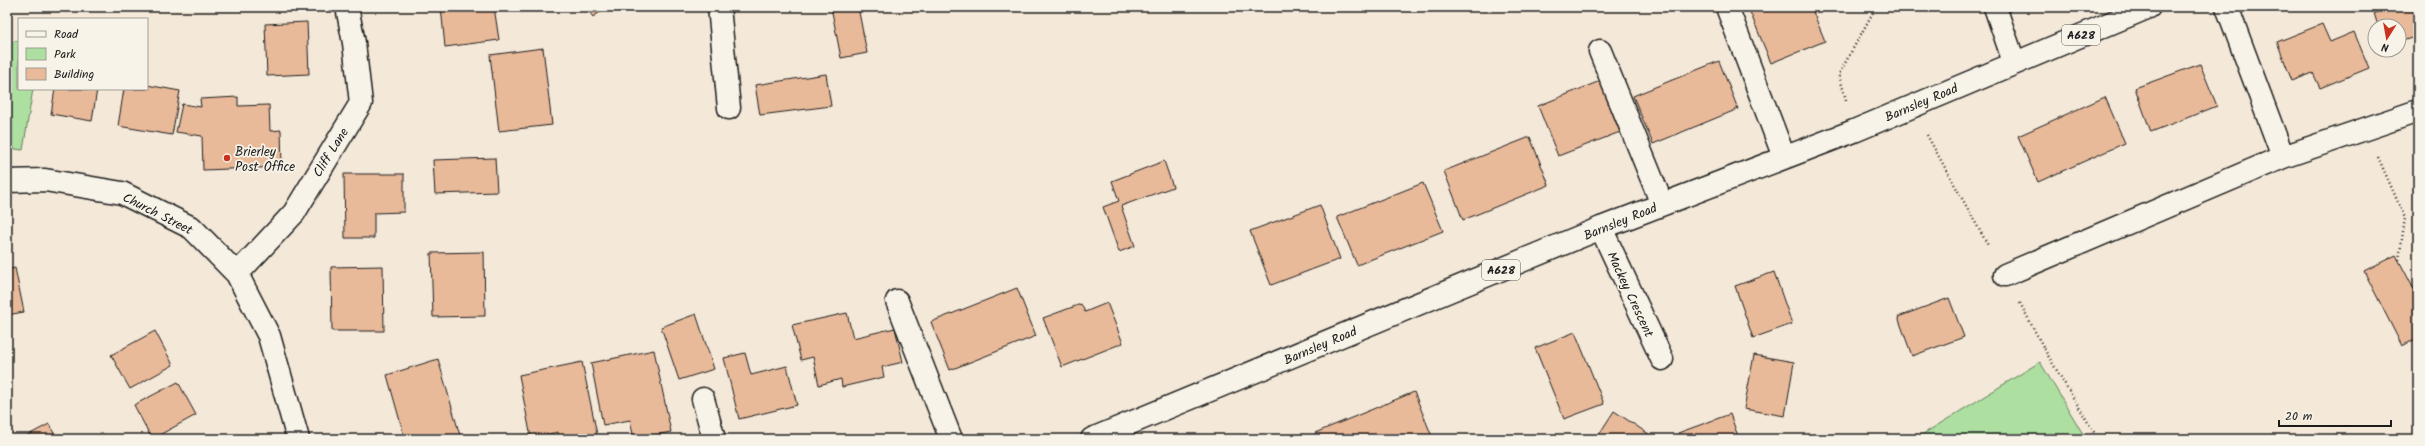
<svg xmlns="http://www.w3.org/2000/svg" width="2425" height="446" viewBox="0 0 2425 446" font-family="Kalam,sans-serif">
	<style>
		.green { fill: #addfa0; stroke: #647e5e }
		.building { fill: #e9ba9a; stroke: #1c1c1c }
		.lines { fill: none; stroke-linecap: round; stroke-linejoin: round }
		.minor-casing { stroke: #1c1c1c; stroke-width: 25 }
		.highway-casing { stroke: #1c1c1c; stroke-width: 25 }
		.path { stroke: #1c1c1c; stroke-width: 2.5; stroke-dasharray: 1 3; stroke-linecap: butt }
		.minor { stroke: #f7f3e8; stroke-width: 22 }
		.highway { stroke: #f7f3e8; stroke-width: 22 }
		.poi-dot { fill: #c8321e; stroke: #f7f3e8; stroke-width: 1.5 }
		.labels { text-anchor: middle; stroke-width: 3.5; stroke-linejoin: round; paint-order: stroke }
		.shield { fill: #f7f3e8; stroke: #5e5c59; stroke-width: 1 }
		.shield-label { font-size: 12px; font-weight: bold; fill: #1c1c1c }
		.street-label { font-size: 13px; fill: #1c1c1c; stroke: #f7f3e8 }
		.poi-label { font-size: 13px; fill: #1c1c1c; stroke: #f7f3e8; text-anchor: start }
	</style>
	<rect width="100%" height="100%" fill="#f4e8d8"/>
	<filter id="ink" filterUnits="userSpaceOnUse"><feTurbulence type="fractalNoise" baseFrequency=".025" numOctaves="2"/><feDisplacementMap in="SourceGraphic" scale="8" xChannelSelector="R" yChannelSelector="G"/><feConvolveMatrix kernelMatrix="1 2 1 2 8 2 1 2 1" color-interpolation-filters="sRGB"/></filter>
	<g filter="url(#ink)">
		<path class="green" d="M 19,40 L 19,89 L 33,89 L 23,150 L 7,148 L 7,43 Z
			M 2040,362 L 2086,439 L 1915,439 Z"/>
		<path class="building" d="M 441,7 L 494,7 L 499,40 L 445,47 Z
			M 586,7 L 607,7 L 593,17 Z
			M 831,7 L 858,7 L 867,53 L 841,58 Z
			M 1748,7 L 1811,7 L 1825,41 L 1771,63 Z
			M 2391,7 L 2418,7 L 2418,36 L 2399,42 L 2399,26 L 2378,26 L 2374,13 Z
			M 307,22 L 309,74 L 267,76 L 265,24 Z
			M 2322,24 L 2330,42 L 2354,32 L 2369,68 L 2320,88 L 2313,73 L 2292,81 L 2277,42 Z
			M 543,48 L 552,125 L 499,131 L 490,55 Z
			M 1719,61 L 1738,109 L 1653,144 L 1633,96 Z
			M 2200,64 L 2217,106 L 2151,132 L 2135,88 Z
			M 826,74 L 831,106 L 760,115 L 755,85 Z
			M 1600,81 L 1620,132 L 1558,156 L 1538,106 Z
			M 147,85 L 180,91 L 172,135 L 118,126 L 124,89 L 147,89 Z
			M 55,89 L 97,89 L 92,121 L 51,114 Z
			M 238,97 L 238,106 L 269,105 L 270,131 L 281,130 L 282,167 L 203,170 L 202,136 L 176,132 L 182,104 L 201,107 L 200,99 Z
			M 2105,97 L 2125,143 L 2038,182 L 2018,136 Z
			M 1530,137 L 1549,185 L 1463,220 L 1444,171 Z
			M 495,158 L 497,192 L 435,194 L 433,160 Z
			M 1164,161 L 1173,187 L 1121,206 L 1135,246 L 1119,252 L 1103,207 L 1119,201 L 1112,181 Z
			M 344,174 L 404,174 L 404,212 L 374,213 L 374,238 L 345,238 Z
			M 1423,183 L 1443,231 L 1357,265 L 1337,217 Z
			M 1320,205 L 1340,259 L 1271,285 L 1250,231 Z
			M 484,252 L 485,316 L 433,317 L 431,253 Z
			M 2396,255 L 2418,297 L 2418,338 L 2402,346 L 2364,271 Z
			M 383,266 L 384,331 L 332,331 L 331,267 Z
			M 15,268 L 24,312 L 7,315 L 7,270 Z
			M 1774,272 L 1792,324 L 1753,338 L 1735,286 Z
			M 1017,288 L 1036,336 L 950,370 L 931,322 Z
			M 1949,298 L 1964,337 L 1912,356 L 1898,317 Z
			M 1107,303 L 1123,343 L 1062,367 L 1043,318 L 1081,304 L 1085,312 Z
			M 847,313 L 853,338 L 895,328 L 903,362 L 882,367 L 884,377 L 842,387 L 841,379 L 819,385 L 813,357 L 801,360 L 792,325 Z
			M 696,314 L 714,369 L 679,380 L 661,327 Z
			M 155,331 L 173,365 L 130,389 L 111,355 Z
			M 1575,332 L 1604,404 L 1564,419 L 1535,348 Z
			M 654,350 L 671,432 L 634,439 L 630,420 L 603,425 L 591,363 Z
			M 745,353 L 751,375 L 787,366 L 797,405 L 739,419 L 724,358 Z
			M 1754,355 L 1794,362 L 1785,416 L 1744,409 Z
			M 438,359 L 461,439 L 405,439 L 387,375 Z
			M 582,362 L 598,439 L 559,439 L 558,432 L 531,438 L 519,375 Z
			M 178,382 L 196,415 L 152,439 L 134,405 Z
			M 1414,392 L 1433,439 L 1317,439 L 1315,433 Z
			M 1614,411 L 1656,439 L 1596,439 Z
			M 1730,414 L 1739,439 L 1681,439 L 1678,433 Z
			M 49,424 L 57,439 L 21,439 Z"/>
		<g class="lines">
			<g class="minor-casing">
				<path id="minor" d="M 719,7 L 729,108
					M 1727,7 L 1784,157
					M 1995,7 L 2014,62
					M 2227,7 L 2283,157
					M 1600,51 L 1662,204
					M 7,181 L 45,180 L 122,193 L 192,228 L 237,274 L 269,336 L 298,439
					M 1601,228 L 1662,359
					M 237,274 L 294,213 L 361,103 L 354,43 L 347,7
					M 2005,275 L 2283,157 L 2418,111
					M 897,301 L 951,439
					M 703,399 L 714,439"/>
			</g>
			<g class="highway-casing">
				<path id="highway" d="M 1092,439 L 1601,228 L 1854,131 L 2149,7"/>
			</g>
			<path class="path" d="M 1846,100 L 1839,74 L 1876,7
				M 1927,135 L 1989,247
				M 2378,157 L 2405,218 L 2399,260
				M 2020,303 L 2047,354 L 2098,439"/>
			<use href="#minor" class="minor"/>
			<use href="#highway" class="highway"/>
		</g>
	</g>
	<circle class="poi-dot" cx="227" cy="158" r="4"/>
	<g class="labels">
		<g class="shield">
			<rect x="2062" y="25" width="38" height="20" rx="3"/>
			<rect x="1482" y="260" width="38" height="20" rx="3"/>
		</g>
		<g class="shield-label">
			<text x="2081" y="39">A628</text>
			<text x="1501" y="274">A628</text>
		</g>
		<g class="street-label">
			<text transform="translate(1921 102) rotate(-23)" y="5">Barnsley Road</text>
			<text transform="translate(330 152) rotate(-58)" y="5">Cliff Lane</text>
			<text transform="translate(158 213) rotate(27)" y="5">Church Street</text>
			<text transform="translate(1620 221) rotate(-22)" y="5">Barnsley Road</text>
			<text transform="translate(1631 294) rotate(65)" y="5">Mackey Crescent</text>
			<text transform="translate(1320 345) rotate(-23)" y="5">Barnsley Road</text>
		</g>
		<g class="poi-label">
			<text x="235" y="156">Brierley<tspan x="235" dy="15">Post Office</tspan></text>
		</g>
	</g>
	<rect width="2425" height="446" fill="none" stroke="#f7f3e8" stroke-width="24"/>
	<rect x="12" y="12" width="2401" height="422" fill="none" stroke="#1c1c1c" stroke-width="1.5" filter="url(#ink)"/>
	<rect x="18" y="18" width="130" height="72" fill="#f7f3e8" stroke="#9f9d96"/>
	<rect x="26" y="31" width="20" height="6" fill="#f7f3e8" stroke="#9f9d96"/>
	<text x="54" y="38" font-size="12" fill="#1c1c1c">Road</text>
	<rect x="26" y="48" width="20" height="12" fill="#addfa0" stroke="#9f9d96"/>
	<text x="54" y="58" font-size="12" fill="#1c1c1c">Park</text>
	<rect x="26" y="68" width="20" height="12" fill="#e9ba9a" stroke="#9f9d96"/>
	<text x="54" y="78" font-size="12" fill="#1c1c1c">Building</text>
	<g transform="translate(2387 38) rotate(191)"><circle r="19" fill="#f7f3e8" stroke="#9f9d96"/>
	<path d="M0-3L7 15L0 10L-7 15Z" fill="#c8321e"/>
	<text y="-6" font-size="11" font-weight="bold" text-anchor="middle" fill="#1c1c1c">N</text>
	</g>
	<path d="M2279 420v6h112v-6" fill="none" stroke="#1c1c1c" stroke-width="2"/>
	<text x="2285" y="420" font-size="12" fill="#1c1c1c" stroke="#f7f3e8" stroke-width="3" paint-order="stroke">20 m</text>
</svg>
